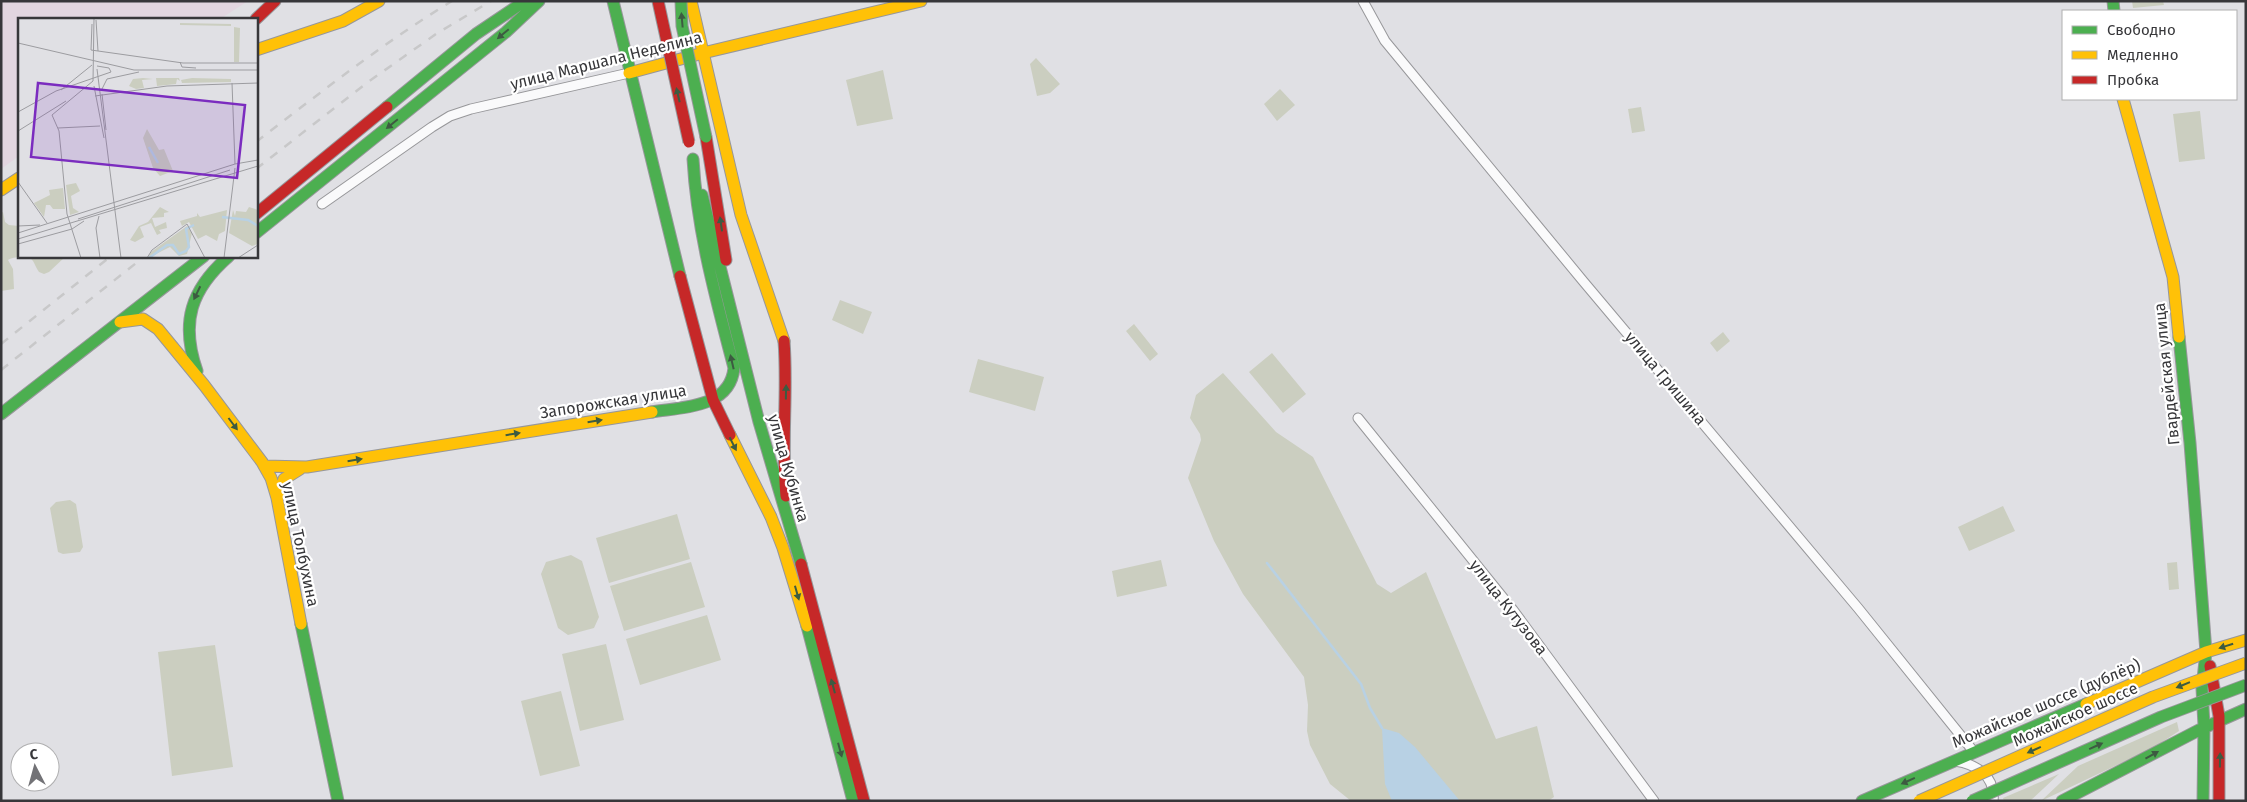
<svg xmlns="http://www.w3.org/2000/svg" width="2247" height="802" viewBox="0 0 2247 802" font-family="'Fira Sans',sans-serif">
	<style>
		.industrial { fill: #e2d6e0 }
		.green { fill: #cbcec0 }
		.water { fill: #b8d1e4 }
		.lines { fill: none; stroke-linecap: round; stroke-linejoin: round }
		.stream { stroke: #b8d1e4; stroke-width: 2.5 }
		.street-casing { stroke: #97979a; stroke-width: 11 }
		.fast-casing { stroke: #97979a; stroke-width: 13 }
		.slow-casing { stroke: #97979a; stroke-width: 13 }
		.jam-casing { stroke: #97979a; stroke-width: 13 }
		.street { stroke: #fafafb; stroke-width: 9 }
		.fast { stroke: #4caf50; stroke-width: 11 }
		.slow { stroke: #ffc107; stroke-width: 11 }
		.jam { stroke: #c62828; stroke-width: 11 }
		.rail { stroke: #c8c8c9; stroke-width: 2.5; stroke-dasharray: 9 9; stroke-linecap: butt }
		.fast-bridge-casing { stroke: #97979a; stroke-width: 13; stroke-linecap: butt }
		.slow-bridge-casing { stroke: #97979a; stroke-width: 13; stroke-linecap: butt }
		.jam-bridge-casing { stroke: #97979a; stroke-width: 13; stroke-linecap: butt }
		.fast-bridge { stroke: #4caf50; stroke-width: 11 }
		.slow-bridge { stroke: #ffc107; stroke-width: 11 }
		.jam-bridge { stroke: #c62828; stroke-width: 11 }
		.oneway { fill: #3d5b41 }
		.labels { text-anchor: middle; stroke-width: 4.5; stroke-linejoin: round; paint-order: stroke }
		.street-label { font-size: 16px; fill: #37373a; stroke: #fff }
		.inset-river { fill: none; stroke: #b8d1e4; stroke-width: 2.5 }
		.inset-road { fill: none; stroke: #9c9ca0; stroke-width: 1 }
		.view { fill: #7b2cbf; fill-opacity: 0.15; stroke: #7b2cbf; stroke-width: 2.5 }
		.inset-edge { fill: none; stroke: #37373a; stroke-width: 2.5 }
	</style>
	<rect width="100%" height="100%" fill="#e0e0e4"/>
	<path class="industrial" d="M 1,1 L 248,1 L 220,19 L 19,19 L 19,156 L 1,169 Z"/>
	<path class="green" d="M 2132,1 L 2163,1 L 2164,5 L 2133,8 Z
		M 1036,58 L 1060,84 L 1050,93 L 1037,96 L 1030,64 Z
		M 883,70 L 893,119 L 857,126 L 846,80 Z
		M 1280,89 L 1295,105 L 1277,121 L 1264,104 Z
		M 1641,107 L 1645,131 L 1632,133 L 1628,109 Z
		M 2200,111 L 2205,159 L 2179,162 L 2173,114 Z
		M 3,212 L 5,222 L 9,225 L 19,226 L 19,256 L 66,256 L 49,272 L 44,274 L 39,272 C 36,268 35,264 33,261 C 29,255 13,257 8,260 L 13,269 L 14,289 L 1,291 L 1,213 Z
		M 840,300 L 872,312 L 863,334 L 832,320 Z
		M 1134,324 L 1158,354 L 1150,361 L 1126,331 Z
		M 1723,332 L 1730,341 L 1717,352 L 1710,343 Z
		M 1272,353 L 1306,394 L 1283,413 L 1249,372 Z
		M 978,359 L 1044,377 L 1035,411 L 969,392 Z
		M 1223,373 L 1276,432 L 1313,457 L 1377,584 L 1391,593 L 1426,572 L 1496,739 L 1537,726 L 1554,797 L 1548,801 L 1351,801 L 1330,784 L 1310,745 L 1307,731 L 1308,705 L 1304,677 L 1243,594 L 1214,541 L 1188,478 L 1201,440 L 1200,434 L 1190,418 L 1196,395 Z
		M 70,500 L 76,504 L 83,547 L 80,552 L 63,554 L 58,552 L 50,508 L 56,502 Z
		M 2003,506 L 2015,531 L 1969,551 L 1958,527 Z
		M 677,514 L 690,559 L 609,583 L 596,538 Z
		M 571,555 L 582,561 L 599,617 L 594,628 L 568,635 L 558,628 L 541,574 L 546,562 Z
		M 1161,560 L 1167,586 L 1117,597 L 1112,571 Z
		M 691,562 L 705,607 L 624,631 L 610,586 Z
		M 2177,562 L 2179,589 L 2169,590 L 2167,563 Z
		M 707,615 L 721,660 L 640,685 L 626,639 Z
		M 606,644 L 624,720 L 580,731 L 562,654 Z
		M 215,645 L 233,767 L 172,776 L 158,652 Z
		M 561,691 L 580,766 L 540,776 L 521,701 Z
		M 2177,722 L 2179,731 L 2153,748 L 2041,801 L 2078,766 Z
		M 2059,774 L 2030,801 L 2004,801 L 2003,798 Z"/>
	<path class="water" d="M 1382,728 L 1399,733 L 1415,747 L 1460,801 L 1392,801 L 1385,784 Z"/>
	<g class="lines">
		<path class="stream" d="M 1267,563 L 1361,684 L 1370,708 L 1382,728"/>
		<g class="street-casing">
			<path id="street" d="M 1363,1 L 1385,41 L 1583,281 L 1858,608 L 1974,752
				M 322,204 L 432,127 L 450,116 L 471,109 L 629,73
				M 1358,418 L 1513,610 L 1654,801
				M 1955,761 C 1976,764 1996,776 1993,801"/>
		</g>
		<g class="fast-casing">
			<path id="fast" d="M 613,1 L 680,276
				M 2113,1 L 2114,11
				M 387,107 L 476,34 L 525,1
				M 702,195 L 759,422 L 801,564
				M 256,233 L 506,32 L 539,1
				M 2179,337 L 2190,443 L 2206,652 L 2202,688 L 2204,726 L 2203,801
				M 197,371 C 180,322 191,289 229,256
				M 652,412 C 683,407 730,408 734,368 C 716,299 697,231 693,159
				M 1,414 L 204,256
				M 301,624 L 338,801
				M 807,626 L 853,801
				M 1862,801 L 2086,704
				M 2062,801 L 2199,730 L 2246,709"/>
		</g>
		<g class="slow-casing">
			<path id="slow" d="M 691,1 L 741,215 L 784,341
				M 256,50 L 343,21 L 379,1
				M 629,73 L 703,53 L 921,1
				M 2123,99 L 2173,277 L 2179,337
				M 1,190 L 19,178
				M 120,322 L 143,319 L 158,329 L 204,385 L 262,462 L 271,478 L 277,498 L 301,624
				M 730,435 L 771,517 L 783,548 L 807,626
				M 264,466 L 307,467 L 652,412
				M 277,498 L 284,479 L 300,469
				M 2086,704 L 2206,652 L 2246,640"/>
		</g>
		<g class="jam-casing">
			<path id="jam" d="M 256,19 L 275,1
				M 706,137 L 726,260
				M 256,214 L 387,107
				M 680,276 L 713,400 L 730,435
				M 784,341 C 788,393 781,444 786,496
				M 801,564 L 864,801
				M 2210,666 L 2219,716 L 2219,801"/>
		</g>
		<use href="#street" class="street"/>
		<use href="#fast" class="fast"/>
		<use href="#slow" class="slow"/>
		<use href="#jam" class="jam"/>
		<path class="rail" d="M 256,142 C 320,93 383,43 452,1
			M 256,169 L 368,82 L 436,34 L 491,1
			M 1,344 L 111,256
			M 1,370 L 145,256"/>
		<g class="fast-bridge-casing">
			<path id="fast-bridge" d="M 681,1 L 682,26 L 706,137
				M 1972,801 L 2161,717 L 2246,685"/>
		</g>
		<g class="slow-bridge-casing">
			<path id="slow-bridge" d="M 1919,801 L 2153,697 L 2246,663"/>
		</g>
		<g class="jam-bridge-casing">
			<path id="jam-bridge" d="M 658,1 L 689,142"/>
		</g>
		<use href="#fast-bridge" class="fast-bridge"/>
		<use href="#slow-bridge" class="slow-bridge"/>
		<use href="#jam-bridge" class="jam-bridge"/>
	</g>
	<defs><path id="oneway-solid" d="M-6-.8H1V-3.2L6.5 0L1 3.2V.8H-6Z" transform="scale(1.25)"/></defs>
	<g class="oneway">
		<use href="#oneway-solid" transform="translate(682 20) rotate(-95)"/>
		<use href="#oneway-solid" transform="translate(503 34) rotate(140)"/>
		<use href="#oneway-solid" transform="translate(678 95) rotate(-103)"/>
		<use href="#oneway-solid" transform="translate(392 124) rotate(141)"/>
		<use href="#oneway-solid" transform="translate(721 224) rotate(-98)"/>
		<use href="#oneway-solid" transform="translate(197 293) rotate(116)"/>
		<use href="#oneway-solid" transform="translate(732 362) rotate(-103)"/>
		<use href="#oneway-solid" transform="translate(786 392) rotate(-89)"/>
		<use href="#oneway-solid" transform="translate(595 421) rotate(-9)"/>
		<use href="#oneway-solid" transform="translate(233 424) rotate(53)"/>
		<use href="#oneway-solid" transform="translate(513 434) rotate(-9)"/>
		<use href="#oneway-solid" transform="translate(733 444) rotate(63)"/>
		<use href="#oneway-solid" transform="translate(355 460) rotate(-9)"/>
		<use href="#oneway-solid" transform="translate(797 593) rotate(74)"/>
		<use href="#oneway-solid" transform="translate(2226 646) rotate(163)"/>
		<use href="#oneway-solid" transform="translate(2183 685) rotate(158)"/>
		<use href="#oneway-solid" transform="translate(833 686) rotate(-105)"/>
		<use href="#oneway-solid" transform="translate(2096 746) rotate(-24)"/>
		<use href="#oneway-solid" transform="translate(840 750) rotate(75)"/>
		<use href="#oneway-solid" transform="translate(2034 750) rotate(156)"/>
		<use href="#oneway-solid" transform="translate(2152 755) rotate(-29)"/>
		<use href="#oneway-solid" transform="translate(2220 760) rotate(-89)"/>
		<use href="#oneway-solid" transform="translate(1908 781) rotate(156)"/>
	</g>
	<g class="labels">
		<g class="street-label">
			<text transform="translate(606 60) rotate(-14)" y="6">улица Маршала Неделина</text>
			<text transform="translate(2166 374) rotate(-96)" y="6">Гвардейская улица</text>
			<text transform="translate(1666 378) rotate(50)" y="6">улица Гришина</text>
			<text transform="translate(613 401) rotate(-9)" y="6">Запорожская улица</text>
			<text transform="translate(789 468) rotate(74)" y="6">улица Кубинка</text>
			<text transform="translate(301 544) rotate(78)" y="6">улица Толбухина</text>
			<text transform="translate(1509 607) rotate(52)" y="6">улица Кутузова</text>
			<text transform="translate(2046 703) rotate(-23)" y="6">Можайское шоссе (дублёр)</text>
			<text transform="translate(2075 714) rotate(-24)" y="6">Можайское шоссе</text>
		</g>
	</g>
	<g transform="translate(18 18)">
		<rect width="240" height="240" fill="#e0e0e4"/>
		<path d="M 162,5 L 213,6 L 213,8 L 162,7 ZM 216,9 L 222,10 L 221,44 L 216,44 ZM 138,60 L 161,60 L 162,63 L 159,61 L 158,66 L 139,68 ZM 174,60 L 213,61 L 213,64 L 164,65 L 163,62 ZM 115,61 L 125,60 L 135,61 L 124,62 L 126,70 L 118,71 L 111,68 ZM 129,111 L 141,132 L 146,131 L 155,153 L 142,158 L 135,150 L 125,120 ZM 58,165 L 62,173 L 53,178 L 55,190 L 61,194 L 52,197 L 48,167 ZM 45,170 L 47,191 L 35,191 L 32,187 L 28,187 L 26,199 L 16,185 L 32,177 L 31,172 ZM 142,189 L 151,194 L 146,195 L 146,199 L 134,200 L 137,209 L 148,204 L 149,210 L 141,212 L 143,215 L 139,217 L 133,205 L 122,209 L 126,219 L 117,224 L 112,222 L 121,208 L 130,204 ZM 231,189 L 240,192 L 240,226 L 234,228 L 211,215 L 215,192 L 217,198 L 218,193 L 228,194 ZM 209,192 L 207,213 L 201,216 L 199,223 L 188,217 L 180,221 L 171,204 L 164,208 L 162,203 L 179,198 L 179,195 L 182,199 ZM 169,208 L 174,215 L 169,236 L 161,238 L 152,229 L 130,240 L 133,234 Z" fill="#cbcec0"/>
		<path class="inset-river" d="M 131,129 L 140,145M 204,199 L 230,202 L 240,208M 131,240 L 149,227 L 155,227 L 161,236 L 168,233 L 171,229 L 168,211 L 176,207"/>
		<path class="inset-road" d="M 78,2 L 80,33M 0,25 L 116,52 L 240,52M 73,32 L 165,45 L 240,45M 73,32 L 74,6M 162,44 L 164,49 L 178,50M 79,51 L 103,240M 214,65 L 217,146M 76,68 L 86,120M 43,72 L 74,47M 83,73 L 89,61 L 121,54M 84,76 L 88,112M 77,78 L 149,68 L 240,65M 0,94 L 38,73 L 93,54 L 91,50 L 79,48M 40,110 L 82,108M 0,113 L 48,83M 0,164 L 29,205M 81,198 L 78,210 L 82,240M 60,201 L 212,152M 0,208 L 22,207M 0,215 L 217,146 L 240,142M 0,221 L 240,148M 0,226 L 54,211 L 66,203M 63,240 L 49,196 L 41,113 L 34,97 L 75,63 L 76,0M 129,240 L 134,232 L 169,206 L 187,240M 206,240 L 217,150M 220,240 L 240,227"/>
		<path class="view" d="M 20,65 L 227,87 L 219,160 L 13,139 Z"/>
		<rect width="240" height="240" class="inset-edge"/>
	</g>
	<rect width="2247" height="802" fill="none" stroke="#37373a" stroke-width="5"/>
	<rect x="2062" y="10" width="175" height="90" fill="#ffffff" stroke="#afafb0"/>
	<rect x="2072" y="26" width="25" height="8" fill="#4caf50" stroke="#afafb0"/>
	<text x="2107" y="35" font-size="15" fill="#37373a">Свободно</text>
	<rect x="2072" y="51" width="25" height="8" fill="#ffc107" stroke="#afafb0"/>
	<text x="2107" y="60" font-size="15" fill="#37373a">Медленно</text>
	<rect x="2072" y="76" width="25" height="8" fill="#c62828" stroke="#afafb0"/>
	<text x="2107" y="85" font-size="15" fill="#37373a">Пробка</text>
	<g transform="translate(35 767) rotate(354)"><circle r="24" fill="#ffffff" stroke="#afafb0"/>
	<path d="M0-4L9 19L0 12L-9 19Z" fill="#727276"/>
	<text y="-8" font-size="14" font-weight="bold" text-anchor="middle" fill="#37373a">С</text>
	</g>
</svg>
